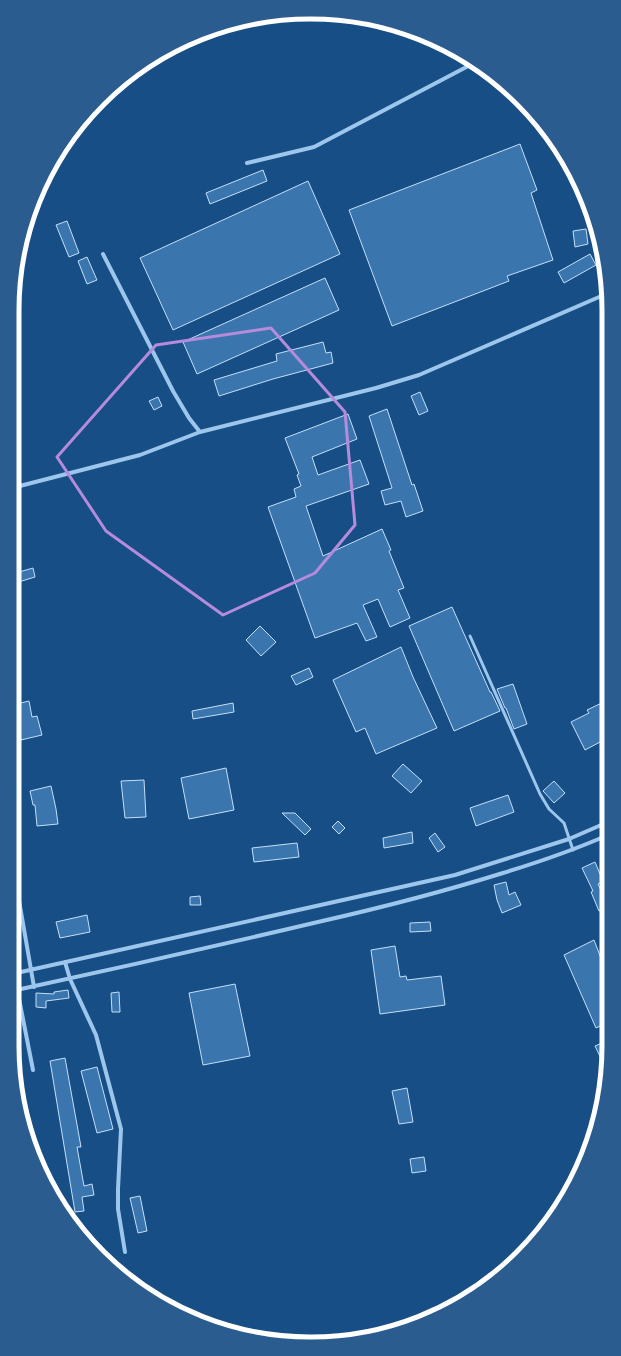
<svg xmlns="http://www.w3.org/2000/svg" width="621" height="1356" viewBox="0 0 621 1356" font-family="Lato,sans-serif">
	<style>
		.building { fill: #3b75ae; stroke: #c3dffa }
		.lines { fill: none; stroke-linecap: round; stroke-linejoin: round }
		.service { stroke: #9dc6ed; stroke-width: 3 }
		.minor { stroke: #9dc6ed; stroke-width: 4 }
		.marked { fill: none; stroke: #b68bdc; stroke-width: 3; stroke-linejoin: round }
		.rim { fill: none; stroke: #fff; stroke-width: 5 }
	</style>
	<rect width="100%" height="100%" fill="#174e86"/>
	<path class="building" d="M 520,144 L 537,190 L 531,193 L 553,260 L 507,276 L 509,281 L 392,326 L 349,210 Z
		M 263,170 L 267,181 L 210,204 L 206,193 Z
		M 308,181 L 340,254 L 173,330 L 140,258 Z
		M 67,221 L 79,253 L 69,257 L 56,225 Z
		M 586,229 L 588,244 L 575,247 L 573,231 Z
		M 590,254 L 596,265 L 564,283 L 558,272 Z
		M 87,257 L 97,280 L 87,284 L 78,261 Z
		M 325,278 L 339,310 L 197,374 L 183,342 Z
		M 323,342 L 326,353 L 331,352 L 333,363 L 273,379 L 219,396 L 214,380 L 277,361 L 276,354 Z
		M 420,392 L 428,411 L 419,415 L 411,396 Z
		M 158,397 L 162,406 L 154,410 L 149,401 Z
		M 387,409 L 412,485 L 414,484 L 423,511 L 406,517 L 401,501 L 385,505 L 381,491 L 392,488 L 369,416 Z
		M 348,414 L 357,439 L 312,457 L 318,475 L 360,460 L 369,484 L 306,506 L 323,556 L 382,529 L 391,550 L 389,551 L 404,588 L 398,590 L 410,618 L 390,627 L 378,599 L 363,605 L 377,637 L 366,641 L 357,623 L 315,638 L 268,507 L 296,497 L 294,489 L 301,486 L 297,475 L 299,474 L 285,438 Z
		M 33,568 L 35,577 L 12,584 L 12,574 Z
		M 452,607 L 490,692 L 491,692 L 500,711 L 454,731 L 409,626 Z
		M 260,626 L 276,642 L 261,656 L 246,640 Z
		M 401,647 L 413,677 L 437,728 L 376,754 L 365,728 L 356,732 L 333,680 Z
		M 309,668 L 313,677 L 296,685 L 291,676 Z
		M 513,684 L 527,724 L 514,729 L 506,708 L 505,708 L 497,689 Z
		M 608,700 L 608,754 L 602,741 L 585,750 L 571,722 L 589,713 L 587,710 Z
		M 29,701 L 32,717 L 37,716 L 42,735 L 21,740 L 15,716 L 13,716 L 12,705 Z
		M 233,703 L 234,712 L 193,719 L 192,711 Z
		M 403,764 L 422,781 L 411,793 L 392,776 Z
		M 226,768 L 234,810 L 189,819 L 181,778 Z
		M 144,780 L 146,817 L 125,818 L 121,781 Z
		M 554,781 L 565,793 L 554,803 L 543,791 Z
		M 51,786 L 56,809 L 58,824 L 37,826 L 35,805 L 33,805 L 30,791 Z
		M 508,795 L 514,812 L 476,826 L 470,808 Z
		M 282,813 L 295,813 L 311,829 L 305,835 Z
		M 338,821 L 345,828 L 339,834 L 332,827 Z
		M 412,832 L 413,843 L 384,848 L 383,838 Z
		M 435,833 L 445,847 L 438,852 L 429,838 Z
		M 297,843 L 299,857 L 254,862 L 252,848 Z
		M 595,862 L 603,881 L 598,884 L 609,907 L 599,911 L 591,892 L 593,891 L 582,868 Z
		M 506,882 L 509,895 L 515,892 L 521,905 L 502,913 L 497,900 L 494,885 Z
		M 200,896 L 201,905 L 190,905 L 190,897 Z
		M 87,915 L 90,932 L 60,938 L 56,922 Z
		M 430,922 L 431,931 L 410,932 L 410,923 Z
		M 594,940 L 609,979 L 609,1022 L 596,1028 L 564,955 Z
		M 395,946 L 400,977 L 406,976 L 407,980 L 441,976 L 445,1005 L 380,1014 L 371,950 Z
		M 235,984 L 250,1056 L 203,1065 L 189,993 Z
		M 68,990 L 69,998 L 46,1001 L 46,1008 L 36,1007 L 36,993 L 54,994 L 54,992 Z
		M 119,992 L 120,1012 L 112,1012 L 111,993 Z
		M 609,1040 L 609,1046 L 607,1071 L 595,1046 Z
		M 65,1058 L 81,1147 L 77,1147 L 84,1186 L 92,1184 L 94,1195 L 82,1197 L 84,1211 L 75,1212 L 50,1061 Z
		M 97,1067 L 113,1129 L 97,1133 L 81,1071 Z
		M 407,1088 L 413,1122 L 399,1124 L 392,1091 Z
		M 424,1157 L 426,1171 L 412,1173 L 410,1159 Z
		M 140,1196 L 147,1231 L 138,1233 L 130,1198 Z"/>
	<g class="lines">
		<path class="service" d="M 470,636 L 540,794 L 549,809 L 564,823 L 573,850"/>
		<path class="minor" d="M 247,163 L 314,147 L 474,63
			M 103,254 L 173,391 L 189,418 L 200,432
			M 12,488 L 140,455 L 200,432 L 376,388 L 419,375 L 606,294
			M 12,860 L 34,987
			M 65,962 L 70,979 L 96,1035 L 121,1129 L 118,1189 L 118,1209 L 125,1252
			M 14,973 L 33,1070
			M 12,974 L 455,875 L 569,839 L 608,822
			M 12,991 C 114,969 216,946 318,922 C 380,908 442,892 503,873 C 539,862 574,850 608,835"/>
	</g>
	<path class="marked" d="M 271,328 L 345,412 L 355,525 L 315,573 L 223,615 L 106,531 L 57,457 L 156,345 Z"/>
	<path d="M0 0H621V1356H0ZM310 19H311A291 291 0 0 1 602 310V1046A291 291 0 0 1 311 1337H310A291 291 0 0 1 19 1046V310A291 291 0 0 1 310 19Z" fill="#2a5c90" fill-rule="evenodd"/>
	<path class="rim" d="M310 19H311A291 291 0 0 1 602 310V1046A291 291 0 0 1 311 1337H310A291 291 0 0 1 19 1046V310A291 291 0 0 1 310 19Z"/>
</svg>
